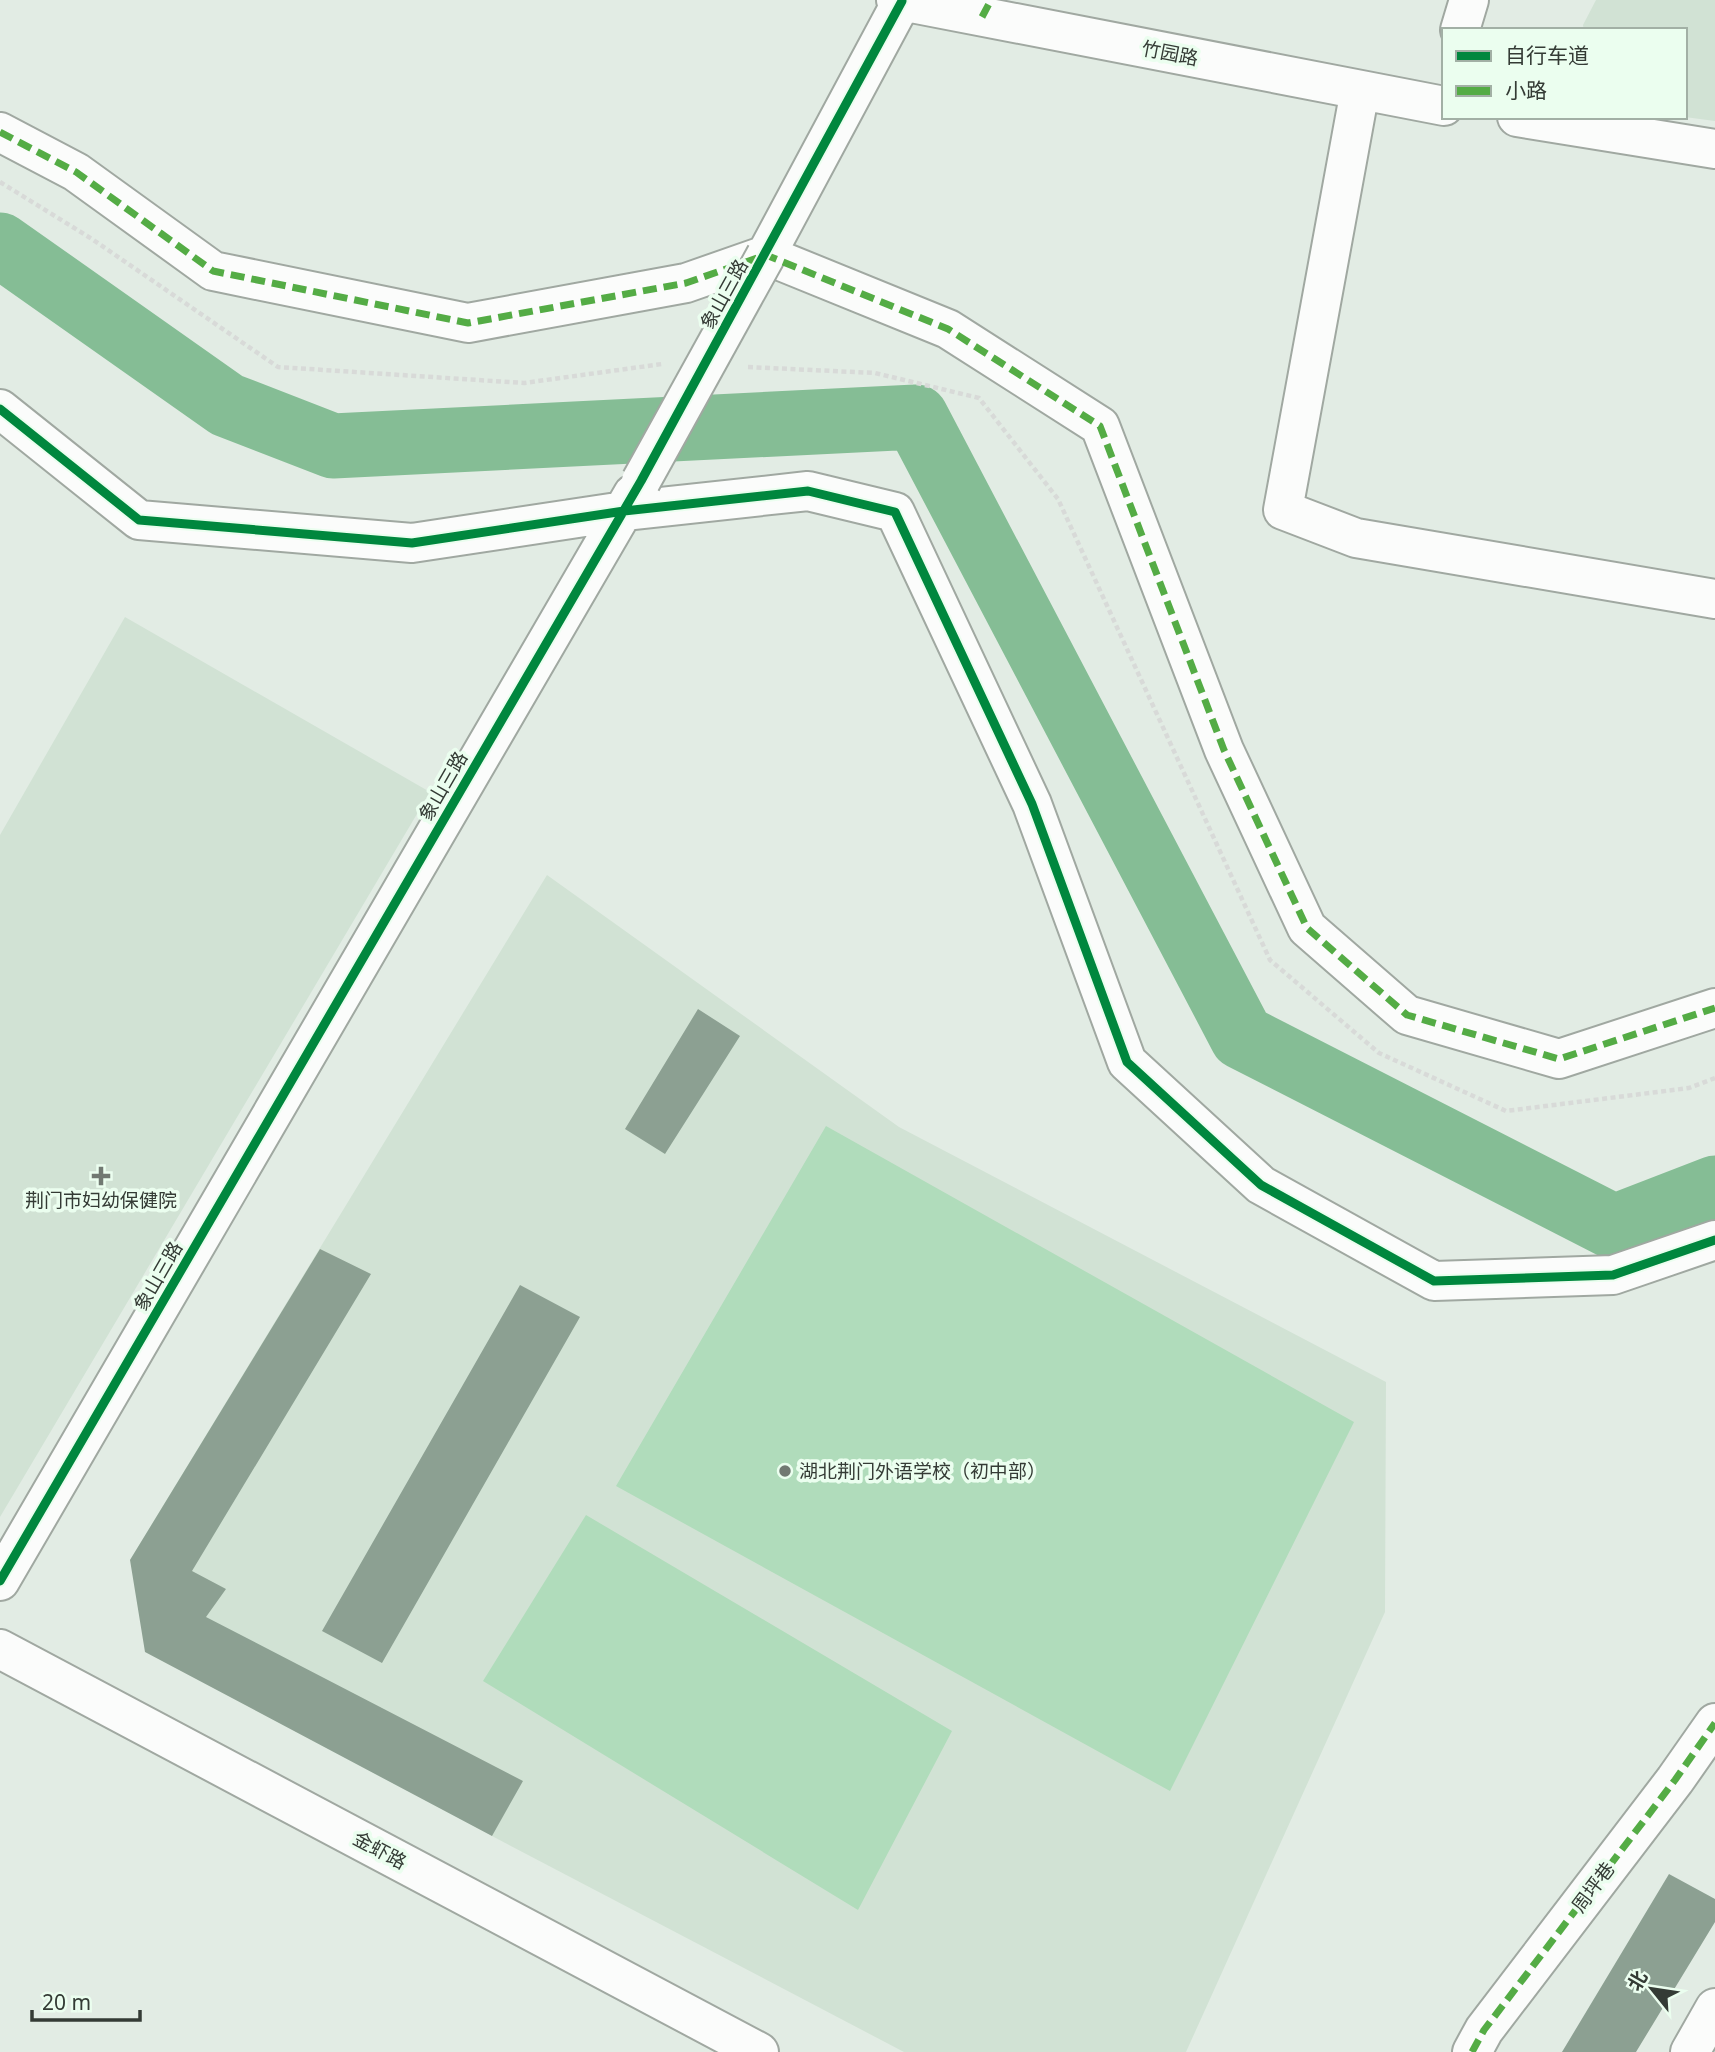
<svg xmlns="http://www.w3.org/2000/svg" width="1715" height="2052" viewBox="0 0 1715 2052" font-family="'Noto Sans','Noto Sans SC',sans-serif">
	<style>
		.built { fill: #d1e2d4 }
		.green { fill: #b0dcbb }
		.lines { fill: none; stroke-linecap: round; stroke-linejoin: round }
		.river { stroke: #85bd95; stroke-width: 65 }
		.building { fill: #8ca092 }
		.minor-casing { stroke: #a0a8a1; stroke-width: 42 }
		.tertiary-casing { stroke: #a0a8a1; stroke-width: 42 }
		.path { stroke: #d8dad8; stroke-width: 4.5; stroke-dasharray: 5 3.5; stroke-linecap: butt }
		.minor { stroke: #fbfcfb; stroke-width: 38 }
		.tertiary { stroke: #fbfcfb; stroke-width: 38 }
		.minor-bridge-casing { stroke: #a0a8a1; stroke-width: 42; stroke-linecap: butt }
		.minor-bridge { stroke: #fbfcfb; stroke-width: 38 }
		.quiet { stroke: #54ac45; stroke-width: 7; stroke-dasharray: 14 7; stroke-linecap: butt }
		.cycleway-casing { stroke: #ebfeef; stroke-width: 13 }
		.cycleway { stroke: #00873e; stroke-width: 9 }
		.poi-dot { fill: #717972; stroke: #ebfeef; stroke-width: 2.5 }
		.labels { text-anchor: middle; stroke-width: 7; stroke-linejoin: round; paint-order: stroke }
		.street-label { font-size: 19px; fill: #343b35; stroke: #ebfeef }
		.poi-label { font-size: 19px; fill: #343b35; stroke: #ebfeef }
	</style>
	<rect width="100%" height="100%" fill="#e2ece4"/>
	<path class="built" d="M 1596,0 L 1715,0 L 1715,121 L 1685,117 L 1685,30 L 1584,30 L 1583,25 Z
		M 125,617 L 430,792 L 0,1517 L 0,835 Z
		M 547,875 L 899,1127 L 1386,1382 L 1385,1612 L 1186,2052 L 904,2052 L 492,1836 L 130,1560 Z"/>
	<path class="green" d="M 826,1126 L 1354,1422 L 1170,1791 L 616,1486 Z
		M 586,1515 L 952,1731 L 858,1910 L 483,1681 Z"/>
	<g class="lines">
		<path class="river" d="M 0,245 L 227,405 L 333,446 L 916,417 L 1242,1037 L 1614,1227 L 1715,1188"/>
	</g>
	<path class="building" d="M 698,1009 L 740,1036 L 665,1154 L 625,1129 Z
		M 320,1249 L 371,1274 L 192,1571 L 226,1589 L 206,1617 L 523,1781 L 492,1836 L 145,1652 L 130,1560 Z
		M 520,1285 L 580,1317 L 382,1663 L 322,1631 Z
		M 1669,1874 L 1715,1899 L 1715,1922 L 1636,2052 L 1562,2052 Z"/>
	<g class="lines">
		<g class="minor-casing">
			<path id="minor" d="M 896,0 L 1444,106
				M 1460,30 L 1469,0
				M 1360,90 L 1283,510 L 1356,538 L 1715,599
				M 1517,117 L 1715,149
				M 0,132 L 76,172 L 213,271 L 468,323 L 686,283 L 766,255 L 948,329 L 1100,426 L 1224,750 L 1307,928 L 1407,1015 L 1559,1059 L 1715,1008
				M 766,255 L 902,1
				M 0,409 L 139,520 L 412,543 L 624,511 L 808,491 L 895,512 L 1032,804 L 1127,1062 L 1261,1185 L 1434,1281 L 1613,1275 L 1715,1240
				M 0,1581 L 633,494
				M 1472,2052 L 1484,2030 L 1675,1780 L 1715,1723
				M 1690,2052 L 1715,2008"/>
		</g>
		<g class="tertiary-casing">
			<path id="tertiary" d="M 0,1649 L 759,2052"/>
		</g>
		<path class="path" d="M 0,182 L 92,239 L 278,367 L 524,383 L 662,364
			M 748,367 L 875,373 L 979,398 L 1058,499 L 1270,960 L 1379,1053 L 1506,1111 L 1689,1088 L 1715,1078"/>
		<use href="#minor" class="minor"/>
		<use href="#tertiary" class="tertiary"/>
		<g class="minor-bridge-casing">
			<path id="minor-bridge" d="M 641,481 L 766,255"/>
		</g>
		<use href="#minor-bridge" class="minor-bridge"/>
		<path class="quiet" d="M 982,17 L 991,0
			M 0,132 L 76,172 L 213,271 L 468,323 L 686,283 L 766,255 L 948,329 L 1100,426 L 1224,750 L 1307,928 L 1407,1015 L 1559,1059 L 1715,1008
			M 1472,2052 L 1484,2030 L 1675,1780 L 1715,1723"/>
		<g class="cycleway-casing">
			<path id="cycleway" d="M 0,409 L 139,520 L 412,543 L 624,511 L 808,491 L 895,512 L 1032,804 L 1127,1062 L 1261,1185 L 1434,1281 L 1613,1275 L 1715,1240
				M 0,1581 L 641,481 L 902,1"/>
		</g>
		<use href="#cycleway" class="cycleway"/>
	</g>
	<g class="poi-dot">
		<path d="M97.5 1165.5h7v7h7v7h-7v7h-7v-7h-7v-7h7z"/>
		<circle cx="785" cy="1471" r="7"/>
	</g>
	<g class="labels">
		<g class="street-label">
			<text transform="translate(1170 53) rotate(11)" y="7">竹园路</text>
			<text transform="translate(724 294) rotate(-61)" y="7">象山三路</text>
			<text transform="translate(443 786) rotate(-60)" y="7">象山三路</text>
			<text transform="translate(158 1276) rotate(-60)" y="7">象山三路</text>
			<text transform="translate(380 1850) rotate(28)" y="7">金虾路</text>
			<text transform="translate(1593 1887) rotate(-53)" y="7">周坪巷</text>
		</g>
		<g class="poi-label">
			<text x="101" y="1207">荆门市妇幼保健院</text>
			<text x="799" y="1478" text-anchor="start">湖北荆门外语学校（初中部）</text>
		</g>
	</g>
	<rect x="1442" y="28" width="245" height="91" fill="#ebfeef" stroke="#a2b0a5" stroke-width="2"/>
	<rect x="1456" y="51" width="35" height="10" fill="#00873e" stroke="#a2b0a5" stroke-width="2"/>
	<text x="1505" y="63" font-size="21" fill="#343b35">自行车道</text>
	<rect x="1456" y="86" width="35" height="10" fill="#54ac45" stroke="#a2b0a5" stroke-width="2"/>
	<text x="1505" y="98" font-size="21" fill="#343b35">小路</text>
	<g transform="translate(1652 1989) rotate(300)" stroke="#ebfeef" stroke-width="5" paint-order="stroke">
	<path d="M0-5L12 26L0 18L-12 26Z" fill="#343b35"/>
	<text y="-10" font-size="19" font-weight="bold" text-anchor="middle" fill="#343b35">北</text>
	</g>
	<path d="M32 2010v10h108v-10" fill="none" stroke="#343b35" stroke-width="3.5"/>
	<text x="42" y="2010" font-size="21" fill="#343b35" stroke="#ebfeef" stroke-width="5" paint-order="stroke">20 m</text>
</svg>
